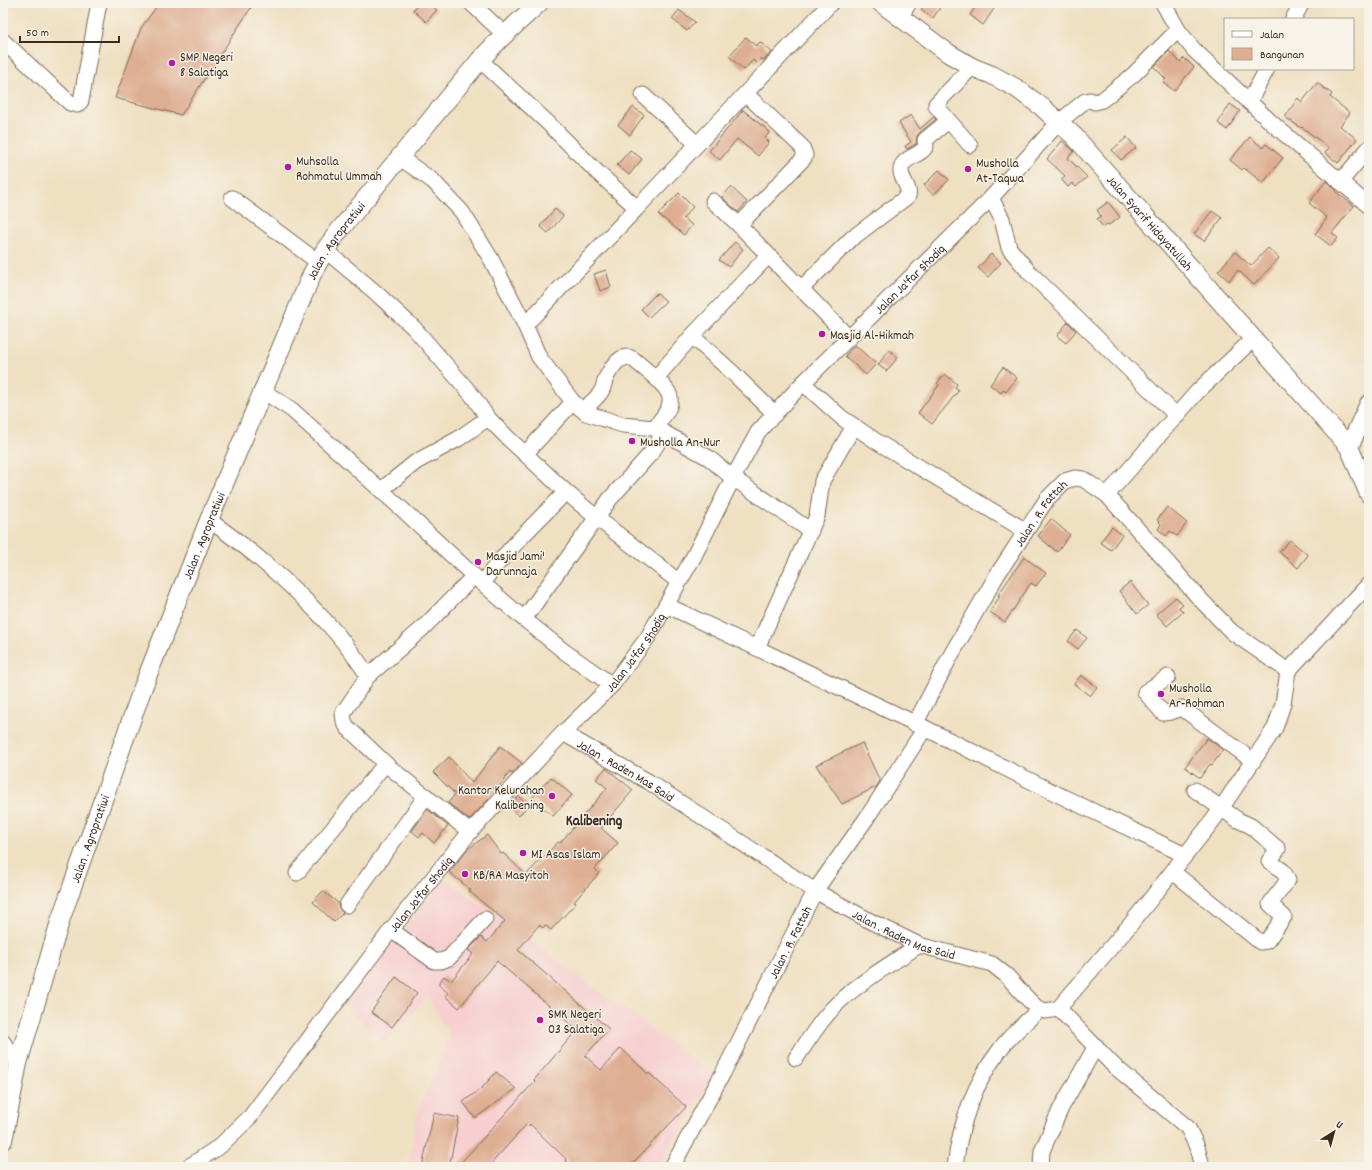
<svg xmlns="http://www.w3.org/2000/svg" width="1372" height="1170" viewBox="0 0 1372 1170" font-family="Dekko,sans-serif">
	<style>
		.built { fill: #f7cfd1 }
		.building { fill: #deae92 }
		.lines { fill: none; stroke-linecap: round; stroke-linejoin: round }
		.minor-casing { stroke: #7a6a57; stroke-width: 17 }
		.tertiary-casing { stroke: #7a6a57; stroke-width: 20 }
		.minor { stroke: #fff; stroke-width: 15 }
		.tertiary { stroke: #fff; stroke-width: 18 }
		.poi-dot { fill: #b5179e; stroke: #f7f3e8; stroke-width: 1.5 }
		.labels { text-anchor: middle; stroke-width: 3; stroke-linejoin: round; paint-order: stroke }
		.poi-label { font-size: 13px; fill: #3b2a1e; stroke: #f7f3e8; text-anchor: start }
		.street-label { font-size: 13px; fill: #3b2a1e; stroke: #f7f3e8 }
		.quarter-label { font-size: 15px; font-weight: bold; fill: #3b2a1e; stroke: #f7f3e8 }
	</style>
	<rect width="100%" height="100%" fill="#f7f3e8"/>
	<filter id="ink" filterUnits="userSpaceOnUse"><feTurbulence type="fractalNoise" baseFrequency=".025" numOctaves="2"/><feDisplacementMap in="SourceGraphic" scale="8" xChannelSelector="R" yChannelSelector="G"/><feConvolveMatrix kernelMatrix="1 2 1 2 8 2 1 2 1" color-interpolation-filters="sRGB"/></filter>
	<filter id="wash" filterUnits="userSpaceOnUse"><feTurbulence type="fractalNoise" baseFrequency=".012" numOctaves="4" result="noise"/><feDisplacementMap in="SourceGraphic" scale="16" xChannelSelector="R" yChannelSelector="G"/><feGaussianBlur stdDeviation="0.9" result="paint"/><feColorMatrix in="noise" values="0 0 0 0 0 0 0 0 0 0 0 0 0 0 0 0 0 1.4 0 .05"/><feComposite in="paint" operator="in"/></filter>
	<g filter="url(#wash)">
		<rect width="100%" height="100%" fill="#efe0c2"/>
		<path class="built" d="M 446,879 L 713,1074 L 659,1167 L 408,1167 L 418,1111 L 451,1035 L 427,997 L 385,1043 L 344,1005 L 383,955 Z"/>
		<g id="blocks">
			<path class="building" d="M 159,3 L 254,3 L 181,115 L 115,98 L 141,28 Z
				M 420,3 L 429,3 L 437,10 L 426,22 L 413,10 Z
				M 925,3 L 943,3 L 933,18 L 921,10 Z
				M 978,3 L 998,3 L 983,25 L 970,15 Z
				M 679,10 L 695,22 L 687,31 L 672,19 Z
				M 746,37 L 756,46 L 760,42 L 772,52 L 764,60 L 761,58 L 756,63 L 753,60 L 744,70 L 729,56 Z
				M 1169,51 L 1180,62 L 1184,58 L 1194,67 L 1174,91 L 1163,82 L 1166,79 L 1154,67 Z
				M 1317,83 L 1332,94 L 1330,97 L 1350,113 L 1340,126 L 1357,139 L 1338,163 L 1325,153 L 1329,148 L 1302,127 L 1301,128 L 1285,117 L 1298,98 L 1302,102 Z
				M 1230,104 L 1240,111 L 1227,130 L 1218,123 Z
				M 633,107 L 644,115 L 630,135 L 618,125 Z
				M 743,110 L 770,132 L 765,138 L 769,142 L 758,156 L 737,139 L 720,160 L 709,151 Z
				M 911,115 L 920,129 L 934,117 L 936,119 L 919,133 L 917,136 L 916,144 L 907,149 L 905,146 L 911,142 L 899,123 Z
				M 1127,137 L 1136,148 L 1121,160 L 1112,150 Z
				M 1250,137 L 1263,148 L 1266,144 L 1283,158 L 1263,183 L 1244,168 L 1242,170 L 1230,160 Z
				M 1062,141 L 1074,151 L 1068,158 L 1087,177 L 1076,187 L 1072,183 L 1068,187 L 1061,179 L 1065,176 L 1047,159 Z
				M 630,150 L 642,159 L 629,175 L 617,165 Z
				M 939,170 L 949,180 L 933,195 L 924,185 Z
				M 1326,181 L 1337,191 L 1336,192 L 1354,206 L 1332,233 L 1338,238 L 1331,246 L 1315,234 L 1327,218 L 1309,203 Z
				M 731,187 L 747,202 L 738,212 L 722,197 Z
				M 679,193 L 693,207 L 683,218 L 692,225 L 684,235 L 658,214 Z
				M 1108,202 L 1120,217 L 1109,225 L 1107,224 L 1103,227 L 1097,219 L 1101,216 L 1097,210 Z
				M 555,209 L 563,216 L 548,233 L 540,226 Z
				M 1212,211 L 1222,218 L 1204,241 L 1194,234 Z
				M 735,242 L 743,249 L 729,267 L 719,260 Z
				M 1268,248 L 1279,258 L 1254,285 L 1238,270 L 1229,281 L 1218,271 L 1235,252 L 1251,266 Z
				M 991,254 L 1001,263 L 988,277 L 978,268 Z
				M 606,270 L 611,287 L 600,291 L 594,274 Z
				M 657,293 L 666,301 L 649,317 L 641,309 Z
				M 1068,322 L 1076,331 L 1066,343 L 1057,336 Z
				M 855,345 L 876,364 L 866,375 L 845,356 Z
				M 889,350 L 898,357 L 887,371 L 878,365 Z
				M 1003,367 L 1017,378 L 1006,392 L 1003,390 L 1001,393 L 990,385 Z
				M 945,374 L 957,384 L 955,387 L 959,390 L 932,424 L 918,413 L 939,385 L 937,383 Z
				M 1167,507 L 1187,523 L 1177,536 L 1170,531 L 1166,536 L 1158,529 L 1161,524 L 1157,520 Z
				M 1051,519 L 1070,535 L 1057,552 L 1038,536 Z
				M 1112,527 L 1122,535 L 1111,550 L 1100,542 Z
				M 1290,540 L 1308,555 L 1298,568 L 1279,552 Z
				M 1024,557 L 1046,573 L 1036,586 L 1031,583 L 1005,622 L 990,612 L 1000,596 L 998,595 Z
				M 1130,582 L 1148,605 L 1137,614 L 1119,591 Z
				M 1176,597 L 1183,604 L 1179,607 L 1183,612 L 1167,626 L 1156,614 Z
				M 1077,630 L 1087,638 L 1078,649 L 1068,641 Z
				M 1081,675 L 1097,687 L 1090,696 L 1074,684 Z
				M 1207,738 L 1223,750 L 1212,765 L 1210,764 L 1200,778 L 1185,767 Z
				M 862,743 L 880,781 L 876,787 L 842,804 L 816,765 Z
				M 500,746 L 522,763 L 512,774 L 510,772 L 491,797 L 469,820 L 448,803 L 455,794 L 433,772 L 449,757 L 472,783 Z
				M 606,768 L 633,790 L 601,828 L 618,843 L 595,869 L 599,873 L 574,902 L 576,903 L 551,930 L 545,925 L 543,928 L 539,925 L 518,950 L 609,1029 L 585,1056 L 601,1070 L 621,1048 L 648,1074 L 649,1073 L 686,1107 L 629,1167 L 573,1167 L 566,1161 L 567,1160 L 530,1124 L 529,1126 L 527,1124 L 488,1167 L 457,1167 L 535,1081 L 534,1080 L 577,1030 L 497,961 L 459,1008 L 445,996 L 448,993 L 438,984 L 444,976 L 451,981 L 473,954 L 468,950 L 481,937 L 487,942 L 505,921 L 469,891 L 471,890 L 449,872 L 468,849 L 487,835 L 501,854 L 503,853 L 526,875 L 558,842 L 560,843 L 607,788 L 596,779 Z
				M 551,777 L 572,795 L 553,816 L 532,798 Z
				M 518,796 L 528,805 L 519,816 L 509,807 Z
				M 427,809 L 448,826 L 434,843 L 423,833 L 419,837 L 412,831 Z
				M 323,891 L 338,903 L 339,908 L 343,913 L 334,922 L 313,902 Z
				M 396,977 L 417,993 L 392,1027 L 371,1012 Z
				M 496,1072 L 516,1089 L 475,1118 L 463,1102 L 482,1088 Z
				M 434,1113 L 459,1118 L 449,1167 L 422,1167 Z"/>
		</g>
	</g>
	<g filter="url(#ink)">
		<use href="#blocks" fill-opacity="0" stroke="#7a6a57" stroke-width="1"/>
		<g class="lines">
			<g class="minor-casing">
				<g id="minor">
					<path d="M 471,3 L 504,34"/>
					<path d="M 1163,3 L 1178,30 L 1194,50 L 1273,124 L 1369,206"/>
					<path d="M 900,17 L 909,3"/>
					<path d="M 1293,19 L 1302,3"/>
					<path d="M 3,41 L 70,103 L 77,105 L 81,101 L 99,3"/>
					<path d="M 480,60 L 548,123 L 597,172 L 637,208 L 831,3"/>
					<path d="M 643,95 L 697,144"/>
					<path d="M 1249,102 L 1267,69"/>
					<path d="M 970,145 L 936,106 L 936,104 L 972,67"/>
					<path d="M 399,157 L 433,181 L 462,212 L 491,259 L 525,325 L 539,357 L 573,402 L 586,413 L 623,425 L 654,428 L 661,431 L 709,458 L 733,478 L 811,531"/>
					<path d="M 1340,182 L 1369,148"/>
					<path d="M 232,198 L 318,262"/>
					<path d="M 991,198 L 1002,219 L 1009,248 L 1029,272 L 1177,416"/>
					<path d="M 713,201 L 739,225 L 848,337"/>
					<path d="M 739,225 L 804,158 L 805,155 L 802,147 L 746,94"/>
					<path d="M 325,250 L 374,291 L 414,328 L 472,395 L 488,418 L 510,440 L 566,492 L 597,518 L 679,582"/>
					<path d="M 768,256 L 692,336 L 733,373 L 775,414"/>
					<path d="M 801,289 L 851,239 L 908,196 C 911,186 897,176 902,166 C 905,157 922,155 926,146 L 925,141 L 925,140 L 948,121"/>
					<path d="M 525,325 L 637,208"/>
					<path d="M 803,383 L 842,418 L 879,443 L 1026,531"/>
					<path d="M 263,391 L 292,410 L 403,510 L 474,576 L 524,619 L 565,652 L 612,685"/>
					<path d="M 583,410 C 589,404 598,398 602,390 C 604,386 604,382 606,378 C 611,368 621,352 633,359 L 656,378"/>
					<path d="M 654,428 C 661,419 676,405 668,392 C 665,387 660,382 656,378 L 692,336"/>
					<path d="M 525,454 L 573,402"/>
					<path d="M 381,490 L 416,462 L 458,439 L 488,418"/>
					<path d="M 1107,495 L 1197,392 L 1253,339"/>
					<path d="M 209,520 C 257,554 299,590 337,634 C 348,648 359,661 368,676 L 343,713 L 344,721 L 347,727 L 388,766 L 470,832"/>
					<path d="M 482,583 C 507,550 537,521 566,492"/>
					<path d="M 666,605 L 925,728 L 1059,795 L 1185,855"/>
					<path d="M 524,619 L 610,499 L 652,452 L 659,441 L 661,431"/>
					<path d="M 757,648 L 817,516 L 822,481 L 854,426"/>
					<path d="M 368,676 L 424,627 L 474,576"/>
					<path d="M 1168,677 L 1145,692 L 1163,713 L 1171,712 L 1182,708 L 1253,761"/>
					<path id="s1" d="M 915,724 L 951,655 L 997,575 L 1047,499 L 1065,481 L 1075,478 L 1083,479 L 1107,495 L 1200,599 L 1232,632 L 1288,671"/>
					<path id="s2" d="M 563,733 L 649,782 L 815,891 L 872,922 L 919,945 L 992,964 L 1007,976 L 1024,995 L 1037,1008 L 1045,1011 L 1058,1009 L 1064,1014 L 1113,1065 L 1188,1128 L 1197,1147 L 1202,1167"/>
					<path d="M 1173,872 L 1260,942 L 1267,941 L 1284,917 L 1270,904 L 1288,880 L 1283,871 L 1269,861 L 1278,849 L 1251,826 L 1238,820 L 1195,790"/>
					<path d="M 297,873 L 385,764"/>
					<path d="M 347,905 L 426,796"/>
					<path d="M 391,930 L 434,961 L 441,961 L 449,958 L 485,919"/>
					<path d="M 1058,1009 L 1130,925 L 1214,819 L 1275,728 L 1283,704 L 1288,671 L 1369,584"/>
					<path d="M 3,1042 L 18,1063"/>
					<path d="M 796,1058 C 810,1038 823,1016 841,1000 C 864,979 893,963 919,945"/>
					<path id="s3" d="M 188,1167 L 220,1146 L 250,1117 L 391,930 L 470,832 L 563,733 L 612,685 L 648,637 L 694,556 L 733,478 L 758,432 L 803,383 L 991,198 L 1059,122 L 1085,101 L 1090,100 L 1095,102 L 1102,100 L 1133,75 L 1178,30"/>
					<path id="s4" d="M 672,1167 L 723,1073 L 815,891 L 866,819 L 925,728"/>
					<path d="M 955,1167 C 960,1125 973,1085 999,1051 C 1010,1035 1026,1022 1040,1009"/>
					<path d="M 1041,1167 L 1042,1151 L 1061,1108 L 1096,1046"/>
				</g>
			</g>
			<g class="tertiary-casing">
				<g id="tertiary">
					<path id="s5" d="M 881,3 L 948,53 L 972,67 L 992,75 L 1016,88 L 1042,107 L 1075,137 L 1349,447 L 1369,494"/>
					<path d="M 1349,447 L 1369,404"/>
					<path id="s6" d="M 3,1140 L 18,1063 L 61,918 L 143,687 L 209,520 L 312,274 L 325,250 L 338,232 L 480,60 L 499,40 L 539,3"/>
				</g>
			</g>
			<use href="#minor" class="minor"/>
			<use href="#tertiary" class="tertiary"/>
		</g>
	</g>
	<g class="poi-dot">
		<circle cx="172" cy="63" r="4"/>
		<circle cx="288" cy="167" r="4"/>
		<circle cx="968" cy="169" r="4"/>
		<circle cx="822" cy="334" r="4"/>
		<circle cx="632" cy="441" r="4"/>
		<circle cx="478" cy="562" r="4"/>
		<circle cx="1161" cy="694" r="4"/>
		<circle cx="552" cy="796" r="4"/>
		<circle cx="523" cy="853" r="4"/>
		<circle cx="465" cy="874" r="4"/>
		<circle cx="540" cy="1020" r="4"/>
	</g>
	<g class="labels">
		<g class="poi-label">
			<text x="180" y="61">SMP Negeri<tspan x="180" dy="15">8 Salatiga</tspan></text>
			<text x="296" y="165">Muhsolla<tspan x="296" dy="15">Rohmatul Ummah</tspan></text>
			<text x="976" y="167">Musholla<tspan x="976" dy="15">At-Taqwa</tspan></text>
			<text x="830" y="339">Masjid Al-Hikmah</text>
			<text x="640" y="446">Musholla An-Nur</text>
			<text x="486" y="560">Masjid Jami'<tspan x="486" dy="15">Darunnaja</tspan></text>
			<text x="1169" y="692">Musholla<tspan x="1169" dy="15">Ar-Rohman</tspan></text>
			<text x="544" y="794" text-anchor="end">Kantor Kelurahan<tspan x="544" dy="15">Kalibening</tspan></text>
			<text x="531" y="858">MI Asas Islam</text>
			<text x="473" y="879">KB/RA Masyitoh</text>
			<text x="548" y="1018">SMK Negeri<tspan x="548" dy="15">03 Salatiga</tspan></text>
		</g>
		<g class="street-label">
			<text dy="5" stroke="none"><textPath href="#s5" startOffset="351">Jalan Syarif Hidayatullah</textPath></text>
			<text dy="5" stroke="none"><textPath href="#s6" startOffset="962">Jalan . Agropratiwi</textPath></text>
			<text dy="5" stroke="none"><textPath href="#s3" startOffset="1153">Jalan Ja'far Shodiq</textPath></text>
			<text dy="5" stroke="none"><textPath href="#s1" startOffset="246">Jalan . R. Fattah</textPath></text>
			<text dy="5" stroke="none"><textPath href="#s6" startOffset="638">Jalan . Agropratiwi</textPath></text>
			<text dy="5" stroke="none"><textPath href="#s3" startOffset="685">Jalan Ja'far Shodiq</textPath></text>
			<text dy="5" stroke="none"><textPath href="#s2" startOffset="73">Jalan . Raden Mas Said</textPath></text>
			<text dy="5" stroke="none"><textPath href="#s6" startOffset="314">Jalan . Agropratiwi</textPath></text>
			<text dy="5" stroke="none"><textPath href="#s3" startOffset="361">Jalan Ja'far Shodiq</textPath></text>
			<text dy="5" stroke="none"><textPath href="#s2" startOffset="397">Jalan . Raden Mas Said</textPath></text>
			<text dy="5" stroke="none"><textPath href="#s4" startOffset="254">Jalan . R. Fattah</textPath></text>
		</g>
		<g class="quarter-label">
			<text x="594" y="825">Kalibening</text>
		</g>
	</g>
	<rect width="1372" height="1170" fill="none" stroke="#f7f3e8" stroke-width="16"/>
	<rect x="1224" y="18" width="130" height="52" fill="#f7f3e8" stroke="#aca397"/>
	<rect x="1232" y="31" width="20" height="6" fill="#ffffff" stroke="#aca397"/>
	<text x="1260" y="38" font-size="12" fill="#3b2a1e">Jalan</text>
	<rect x="1232" y="48" width="20" height="12" fill="#deae92" stroke="#aca397"/>
	<text x="1260" y="58" font-size="12" fill="#3b2a1e">Bangunan</text>
	<g transform="translate(1334 1132) rotate(37)" stroke="#f7f3e8" stroke-width="3" paint-order="stroke">
	<path d="M0-3L7 15L0 10L-7 15Z" fill="#3b2a1e"/>
	<text y="-6" font-size="11" font-weight="bold" text-anchor="middle" fill="#3b2a1e">U</text>
	</g>
	<path d="M20 36v6h99v-6" fill="none" stroke="#3b2a1e" stroke-width="2"/>
	<text x="26" y="36" font-size="12" fill="#3b2a1e" stroke="#f7f3e8" stroke-width="3" paint-order="stroke">50 m</text>
</svg>
